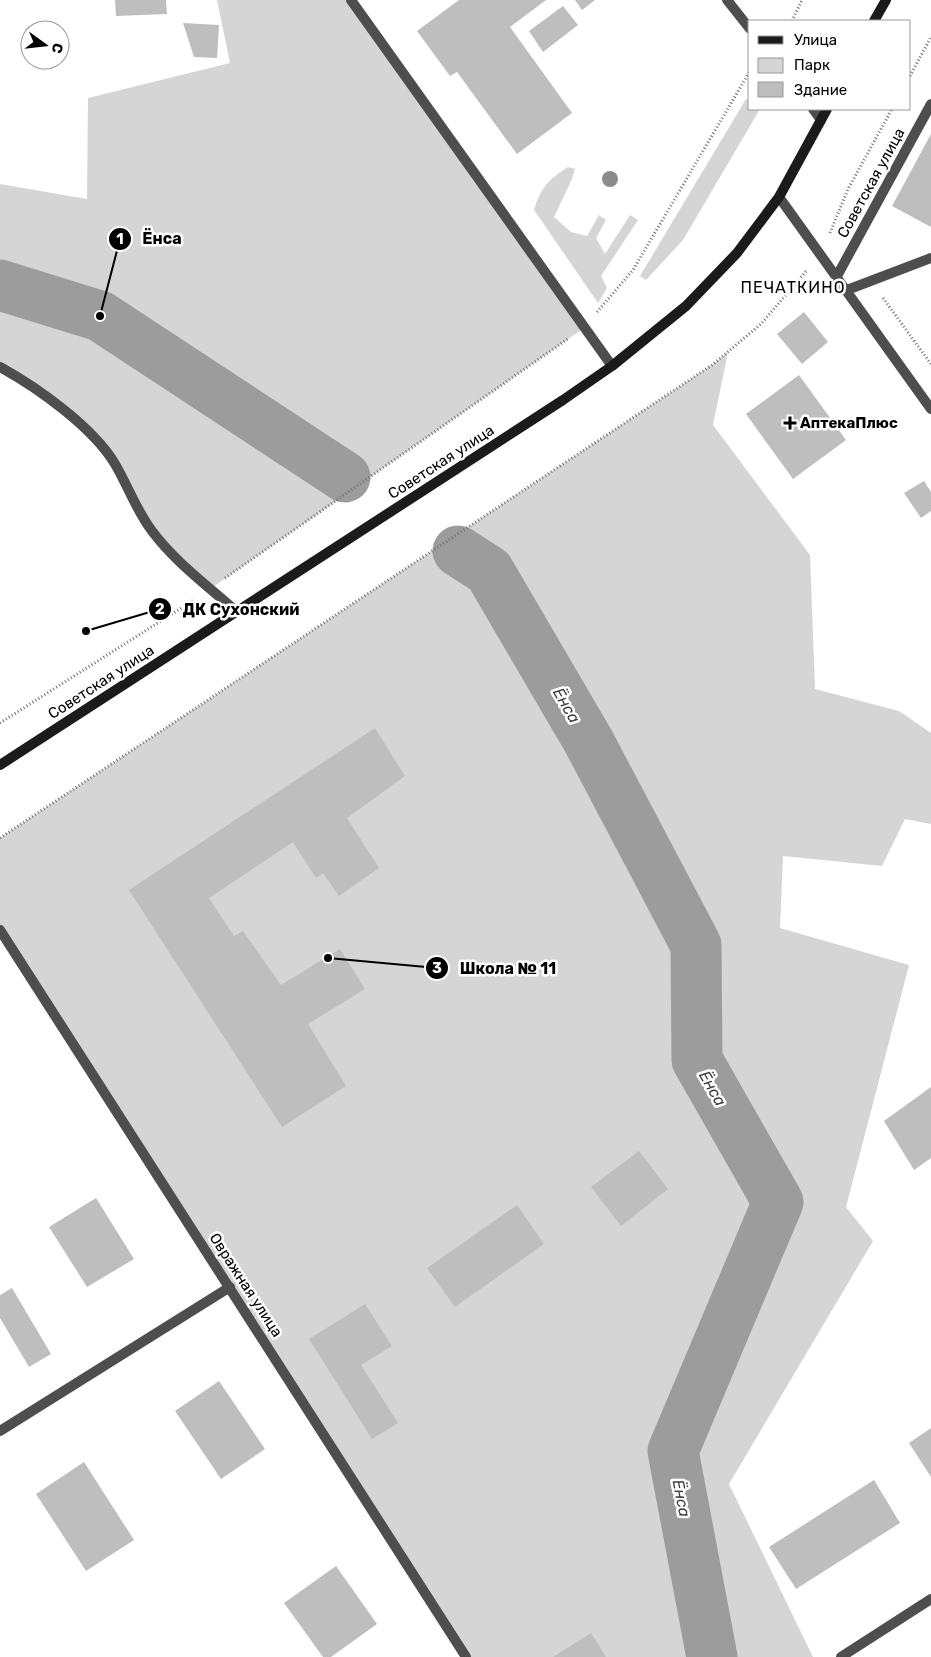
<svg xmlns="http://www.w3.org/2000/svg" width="931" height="1657" viewBox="0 0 931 1657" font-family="Rubik,sans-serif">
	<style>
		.green { fill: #d5d5d5 }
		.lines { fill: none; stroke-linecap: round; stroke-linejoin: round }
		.river { stroke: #9c9c9c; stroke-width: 51 }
		.building { fill: #bebebe }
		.path { stroke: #707070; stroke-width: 3; stroke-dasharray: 1 2.5; stroke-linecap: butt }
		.service { stroke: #4e4e4e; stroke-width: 10 }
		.minor { stroke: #4e4e4e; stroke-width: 10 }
		.tertiary { stroke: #4e4e4e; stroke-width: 10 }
		.secondary { stroke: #1b1b1b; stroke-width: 10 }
		.tree { fill: #8b8b8b }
		.poi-dot { fill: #000; stroke: #fff; stroke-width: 2 }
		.labels { text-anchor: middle; stroke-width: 5; stroke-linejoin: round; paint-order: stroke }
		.street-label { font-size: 15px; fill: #000; stroke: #fff }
		.poi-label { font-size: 15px; font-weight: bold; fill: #000; stroke: #fff; text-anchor: start }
		.neighbourhood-label { font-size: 16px; letter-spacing: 1px; fill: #000; stroke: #fff }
		.water-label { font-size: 16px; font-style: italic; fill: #3d3d3d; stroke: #fff }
		.leader { fill: none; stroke: #000; stroke-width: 2 }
		.callout-dot { fill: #000; stroke: #fff; stroke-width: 2 }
		.mark-label { font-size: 15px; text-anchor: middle; font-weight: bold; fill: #fff }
		.callout-label { font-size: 16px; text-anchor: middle; font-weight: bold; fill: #000; stroke: #fff; stroke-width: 5; stroke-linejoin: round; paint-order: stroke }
	</style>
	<rect width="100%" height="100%" fill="#fff"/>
	<path class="green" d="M 217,0 L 348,0 L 584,328 L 210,589 L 171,552 L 97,440 L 0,367 L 0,184 L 87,199 L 88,98 L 230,63 Z
		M 746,99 L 750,101 L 750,109 L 760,109 L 683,240 L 646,280 L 640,276 Z
		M 568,167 L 575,169 L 572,179 L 554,217 L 571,232 L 587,236 L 599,215 L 606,220 L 596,238 L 605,254 L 630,215 L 638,220 L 601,276 L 607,288 L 598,303 L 534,210 C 541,187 548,180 568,167 Z
		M 728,352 L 713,425 L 810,555 L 815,689 L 899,711 L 931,733 L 931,824 L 905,819 L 882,866 L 783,856 L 780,928 L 909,965 L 846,1207 L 873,1241 L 729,1484 L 813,1657 L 467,1657 L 0,930 L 0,838 L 712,365 Z"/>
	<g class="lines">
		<path class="river" d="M 0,285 L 100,316 L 345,477
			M 458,551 L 489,571 L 589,742 L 696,945 L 697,1060 L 778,1202 L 673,1451 L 712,1657"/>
	</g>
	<path class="building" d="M 115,0 L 166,0 L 167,14 L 116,16 Z
		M 459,0 L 546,0 L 510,27 L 572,113 L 517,154 L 457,72 L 450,76 L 417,31 Z
		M 575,0 L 595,0 L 582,10 Z
		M 563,6 L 578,25 L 543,52 L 529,31 Z
		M 183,23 L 219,25 L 217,58 L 194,57 Z
		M 931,134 L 931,227 L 892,206 Z
		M 804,312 L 828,342 L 802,364 L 777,334 Z
		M 799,375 L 846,440 L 793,479 L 746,414 Z
		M 924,481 L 931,492 L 931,511 L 921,518 L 904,493 Z
		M 375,728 L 405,776 L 347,818 L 379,868 L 339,896 L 323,873 L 316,878 L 293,842 L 209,898 L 234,936 L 243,931 L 281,985 L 340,949 L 365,989 L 308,1024 L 346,1086 L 282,1127 L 129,890 Z
		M 931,1087 L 931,1158 L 914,1170 L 884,1121 Z
		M 639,1151 L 668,1189 L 621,1226 L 591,1187 Z
		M 96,1198 L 134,1259 L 87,1287 L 49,1227 Z
		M 517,1205 L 544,1244 L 455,1307 L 427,1268 Z
		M 12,1288 L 51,1354 L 29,1367 L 0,1318 L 0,1295 Z
		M 365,1304 L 392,1346 L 361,1365 L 398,1423 L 372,1439 L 309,1339 Z
		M 219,1381 L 265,1449 L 221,1479 L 175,1411 Z
		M 931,1428 L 931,1477 L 909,1443 Z
		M 84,1462 L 134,1540 L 86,1571 L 36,1494 Z
		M 874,1480 L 900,1523 L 796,1589 L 769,1547 Z
		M 336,1566 L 377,1624 L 331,1657 L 323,1657 L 284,1603 Z
		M 591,1633 L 606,1657 L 553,1657 Z"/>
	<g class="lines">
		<path class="path" d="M 792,21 L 802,0
			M 910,76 L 931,37
			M 830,233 L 848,189 L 892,109
			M 883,298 L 931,364
			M 597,312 L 633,270 L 750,71
			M 225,578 L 569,338
			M 0,723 L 194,600
			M 0,838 L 712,365 L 761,324 L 807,270"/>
		<path class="service" d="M 351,0 L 612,366
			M 727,0 L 750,29
			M 813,109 L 821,120
			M 847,290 L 931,258
			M 0,367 C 38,388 93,427 115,464 C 128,486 136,510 152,531 C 175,562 208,586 237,612
			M 0,1431 L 230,1287"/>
		<path class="minor" d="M 779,197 L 931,409
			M 837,276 L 931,104
			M 841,1657 L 931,1599"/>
		<path class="tertiary" d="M 0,930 L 466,1657"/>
		<path class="secondary" d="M 874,21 L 886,0
			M 0,765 L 563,400 L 612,366 L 686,306 L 737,253 L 779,197 L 827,109"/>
	</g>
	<circle class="tree" cx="610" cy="179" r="8"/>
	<path class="poi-dot" d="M787.5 415.5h5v5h5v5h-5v5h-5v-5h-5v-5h5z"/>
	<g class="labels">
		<g class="street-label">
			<text transform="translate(871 183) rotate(-61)" y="5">Советская улица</text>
			<text transform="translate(441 462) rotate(-33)" y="5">Советская улица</text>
			<text transform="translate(101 682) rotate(-33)" y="5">Советская улица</text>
			<text transform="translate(246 1285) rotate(57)" y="5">Овражная улица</text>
		</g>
		<g class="poi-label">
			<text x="800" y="428">АптекаПлюс</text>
		</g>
		<g class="neighbourhood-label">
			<text x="793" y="293">ПЕЧАТКИНО</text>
		</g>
		<g class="water-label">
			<text transform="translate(567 705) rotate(60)" y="6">Ёнса</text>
			<text transform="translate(713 1088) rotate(60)" y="6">Ёнса</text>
			<text transform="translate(682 1498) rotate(79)" y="6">Ёнса</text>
		</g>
	</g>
	<path class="leader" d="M100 316L120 239M86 631L160 609M328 958L437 968"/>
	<g class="callout-dot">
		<circle cx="100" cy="316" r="5"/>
		<circle cx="86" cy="631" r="5"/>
		<circle cx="328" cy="958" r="5"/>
		<circle cx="120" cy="239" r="12"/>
		<circle cx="160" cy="609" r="12"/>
		<circle cx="437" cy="968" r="12"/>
	</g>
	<g class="mark-label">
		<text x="120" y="244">1</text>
		<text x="160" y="614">2</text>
		<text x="437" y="973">3</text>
	</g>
	<g class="callout-label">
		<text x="162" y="244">Ёнса</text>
		<text x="241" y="615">ДК Сухонский</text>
		<text x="508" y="974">Школа № 11</text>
	</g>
	<rect x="748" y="20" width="162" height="90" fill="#ffffff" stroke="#999999"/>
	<rect x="758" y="36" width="25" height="8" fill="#1b1b1b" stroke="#999999"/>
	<text x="794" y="45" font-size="15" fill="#000000">Улица</text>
	<rect x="758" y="58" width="25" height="15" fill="#d5d5d5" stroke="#999999"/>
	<text x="794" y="70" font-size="15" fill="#000000">Парк</text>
	<rect x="758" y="82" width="25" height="15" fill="#bebebe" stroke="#999999"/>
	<text x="794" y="95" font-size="15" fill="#000000">Здание</text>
	<g transform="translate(45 45) rotate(105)"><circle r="24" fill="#ffffff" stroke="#999999"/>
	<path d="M0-4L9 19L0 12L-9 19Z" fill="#000000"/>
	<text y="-8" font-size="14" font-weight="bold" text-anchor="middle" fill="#000000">С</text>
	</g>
</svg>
